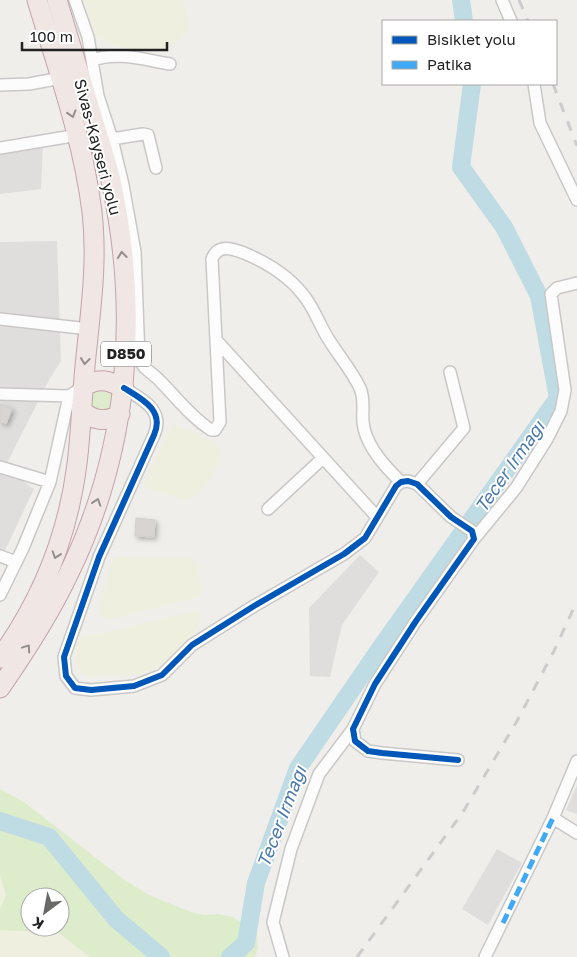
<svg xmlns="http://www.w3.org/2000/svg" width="577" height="957" viewBox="0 0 577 957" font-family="'Golos Text',sans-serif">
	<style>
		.residential { fill: #dfdedc }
		.farmland { fill: #efefdf }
		.grass { fill: #ddeccb; fill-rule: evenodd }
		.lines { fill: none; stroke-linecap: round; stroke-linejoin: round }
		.river { stroke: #bfdbe3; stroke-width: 18 }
		.building { fill: #d7d4d2; stroke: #d3d0cc; filter: url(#shadow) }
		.minor-casing { stroke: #c9c8c7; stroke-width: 14 }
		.trunk-casing { stroke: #c5a2ac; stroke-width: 21 }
		.minor { stroke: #fdfcfc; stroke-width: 11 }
		.trunk { stroke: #f0e6e4; stroke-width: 19 }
		.rail { stroke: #ccc; stroke-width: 3; stroke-dasharray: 10 10; stroke-linecap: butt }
		.quiet { stroke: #3fa9f5; stroke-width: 5; stroke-dasharray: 10 5; stroke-linecap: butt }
		.cycleway-casing { stroke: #fff; stroke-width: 9 }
		.cycleway { stroke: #0057b8; stroke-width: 6 }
		.oneway { stroke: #938e8d }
		.labels { text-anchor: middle; stroke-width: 4; stroke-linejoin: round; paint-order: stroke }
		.shield { fill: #fff; stroke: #646464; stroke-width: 1 }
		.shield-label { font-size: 15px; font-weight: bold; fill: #222 }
		.street-label { font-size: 16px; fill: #222; stroke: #fff }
		.water-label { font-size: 18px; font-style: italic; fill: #4a7aab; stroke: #fff }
	</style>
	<defs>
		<filter id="shadow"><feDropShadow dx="2.5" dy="2.5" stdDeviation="2.5" flood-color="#0004"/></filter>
	</defs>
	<rect width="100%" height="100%" fill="#f0eeeb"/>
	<path class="residential" d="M 43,145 L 41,189 L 0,194 L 0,148 Z
		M 57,241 L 61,361 L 49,380 L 5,467 L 34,489 L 0,561 L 0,242 Z
		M 360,555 L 379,572 L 342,625 L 330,677 L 310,676 L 309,608 Z
		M 577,785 L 577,814 L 566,810 Z
		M 497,849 L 522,863 L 488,925 L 462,909 Z"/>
	<path class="farmland" d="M 84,0 L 184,0 L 189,31 L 164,52 L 118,47 L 96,36 Z
		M 175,424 L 207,438 L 218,445 L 221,452 L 216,469 L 201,492 L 191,498 L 183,500 L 143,487 L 170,428 Z
		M 117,556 L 137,558 L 192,558 L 196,562 L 203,593 L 202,596 L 107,620 L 101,616 L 99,611 L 112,561 Z
		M 199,610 L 200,616 L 199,624 L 190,637 L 173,656 L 157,668 L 138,675 L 89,677 L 82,674 L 77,668 L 75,652 L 77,644 L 81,638 Z
		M 0,875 L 6,895 L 0,909 Z
		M 0,930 L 59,933 L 90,957 L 0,957 Z"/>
	<path class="grass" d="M 95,389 L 111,390 L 115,400 L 109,410 C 101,412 96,411 91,404 L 92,392 Z
		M 0,789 L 24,802 L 122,878 L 149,895 L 191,912 L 204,915 L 219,914 L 233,917 L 257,934 L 258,949 L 255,957 L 90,957 L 59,933 L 0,930 L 0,909 L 6,895 L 0,875 ZM 30,897 L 60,897 L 60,927 L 30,927 Z"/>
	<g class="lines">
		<path class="river" d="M 461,0 L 464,21
			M 0,821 L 49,837 L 116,919 L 161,957
			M 230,957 L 246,943 L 256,883 L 298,768 L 381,647 L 558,398 L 539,296 L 504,227 L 461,167 L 472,84"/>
	</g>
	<path class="building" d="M 0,404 L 12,409 L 6,424 L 0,421 Z
		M 136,518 L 155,520 L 154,537 L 135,536 Z"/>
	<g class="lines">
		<g class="minor-casing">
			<path id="minor" d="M 75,0 L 88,37 L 98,96 L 112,139 L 106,140
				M 502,0 L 511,21
				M 93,60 C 117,51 145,60 170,64
				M 534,84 L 540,123 L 577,200
				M 0,85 L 29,84 L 61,78
				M 0,148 L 78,135
				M 156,168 L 148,135 L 143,134 L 112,139 L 123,185 L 135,252 L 139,358 C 142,369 153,373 160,381 C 177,398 191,417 211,430 L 215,430 L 220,422 L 212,259 C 218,244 231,248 244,253 C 268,263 292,278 307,300 C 316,313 321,328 329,340 C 339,356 352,371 360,388 C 365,399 362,411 363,422 C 365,445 385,467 401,482
				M 0,319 L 89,329
				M 216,340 L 377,517
				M 124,388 C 142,399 165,410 154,435 L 99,557 L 64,657 L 66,676 L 75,688 L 91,690 L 134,686 L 162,675 L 192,645 L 254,606 L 344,554 L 365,538 L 396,486 L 401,482 L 408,481 L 417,484 L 451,517 L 472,531 L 474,539 L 416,621 L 375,684 L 353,729 L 355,741 L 368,751 L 382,753 L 458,760
				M 0,394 L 69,396 L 75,392
				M 0,467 L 50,482 L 23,548 L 0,595
				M 50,482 L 69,396
				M 417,484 L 464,428 L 450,372
				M 268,509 L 323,458
				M 474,539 L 516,488 L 547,439 L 561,411 L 565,390 L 551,294 L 557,288 L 577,283
				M 0,556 L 16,562
				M 553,818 L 577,833
				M 283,957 L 273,922 L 291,849 L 319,774 L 353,729
				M 485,957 L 553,818 L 577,761"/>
		</g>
		<g class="trunk-casing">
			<path id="trunk" d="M 83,387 C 98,377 108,380 124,388
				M 81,409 C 91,421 107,423 120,414
				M 0,658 C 42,600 68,535 77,464 C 81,431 82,398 85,366 C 90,314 98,264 92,212 C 83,139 58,70 37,0
				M 0,688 C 25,652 49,615 68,575 C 129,451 140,315 111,181 C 106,159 98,137 92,116 C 80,77 69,39 57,0"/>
		</g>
		<use href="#minor" class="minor"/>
		<use href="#trunk" class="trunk"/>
		<path class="rail" d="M 519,0 L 528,21
			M 553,84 L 577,146
			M 357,957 L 463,812 L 517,721 L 554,651 L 577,601"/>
		<path class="quiet" d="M 503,923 L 553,818"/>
		<g class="cycleway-casing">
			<path id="cycleway" d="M 124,388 C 142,399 165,410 154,435 L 99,557 L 64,657 L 66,676 L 75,688 L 91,690 L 134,686 L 162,675 L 192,645 L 254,606 L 344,554 L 365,538 L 396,486 L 401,482 L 408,481 L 417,484 L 451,517 L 472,531 L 474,539 L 416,621 L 375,684 L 353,729 L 355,741 L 368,751 L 382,753 L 458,760"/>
		</g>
		<use href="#cycleway" class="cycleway"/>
	</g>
	<defs><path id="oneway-chevron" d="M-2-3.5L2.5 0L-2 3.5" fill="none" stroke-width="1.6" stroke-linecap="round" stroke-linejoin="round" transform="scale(1.25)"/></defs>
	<g class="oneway">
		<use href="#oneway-chevron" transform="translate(72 114) rotate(73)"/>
		<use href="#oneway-chevron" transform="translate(122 255) rotate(-96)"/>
		<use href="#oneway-chevron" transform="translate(85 361) rotate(96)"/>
		<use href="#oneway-chevron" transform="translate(97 502) rotate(-71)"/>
		<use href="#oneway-chevron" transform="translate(56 555) rotate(109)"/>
		<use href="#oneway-chevron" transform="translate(27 648) rotate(-56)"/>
	</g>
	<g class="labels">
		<rect class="shield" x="101" y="341.5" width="50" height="25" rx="4"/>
		<g class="shield-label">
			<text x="126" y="359">D850</text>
		</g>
		<g class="street-label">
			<text transform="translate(98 147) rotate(75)" y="6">Sivas-Kayseri yolu</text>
		</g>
		<g class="water-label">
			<text transform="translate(510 467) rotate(-55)" y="6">Tecer Irmağı</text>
			<text transform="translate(282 817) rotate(-69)" y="6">Tecer Irmağı</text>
		</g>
	</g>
	<rect x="382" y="20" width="175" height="65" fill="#ffffff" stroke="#a7a7a7"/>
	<rect x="392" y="36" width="25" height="8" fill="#0057b8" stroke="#a7a7a7"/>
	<text x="427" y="45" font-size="15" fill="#222222">Bisiklet yolu</text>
	<rect x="392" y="61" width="25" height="8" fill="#3fa9f5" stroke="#a7a7a7"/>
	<text x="427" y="70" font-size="15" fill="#222222">Patika</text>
	<g transform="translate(45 912) rotate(212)"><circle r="24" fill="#ffffff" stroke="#a7a7a7"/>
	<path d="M0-4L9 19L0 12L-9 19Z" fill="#6a6968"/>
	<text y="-8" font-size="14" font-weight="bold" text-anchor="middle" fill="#222222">K</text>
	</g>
	<path d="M22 42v8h145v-8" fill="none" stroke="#222222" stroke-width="2.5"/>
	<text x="30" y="42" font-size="15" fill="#222222" stroke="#ffffff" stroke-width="4" paint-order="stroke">100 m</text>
</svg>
